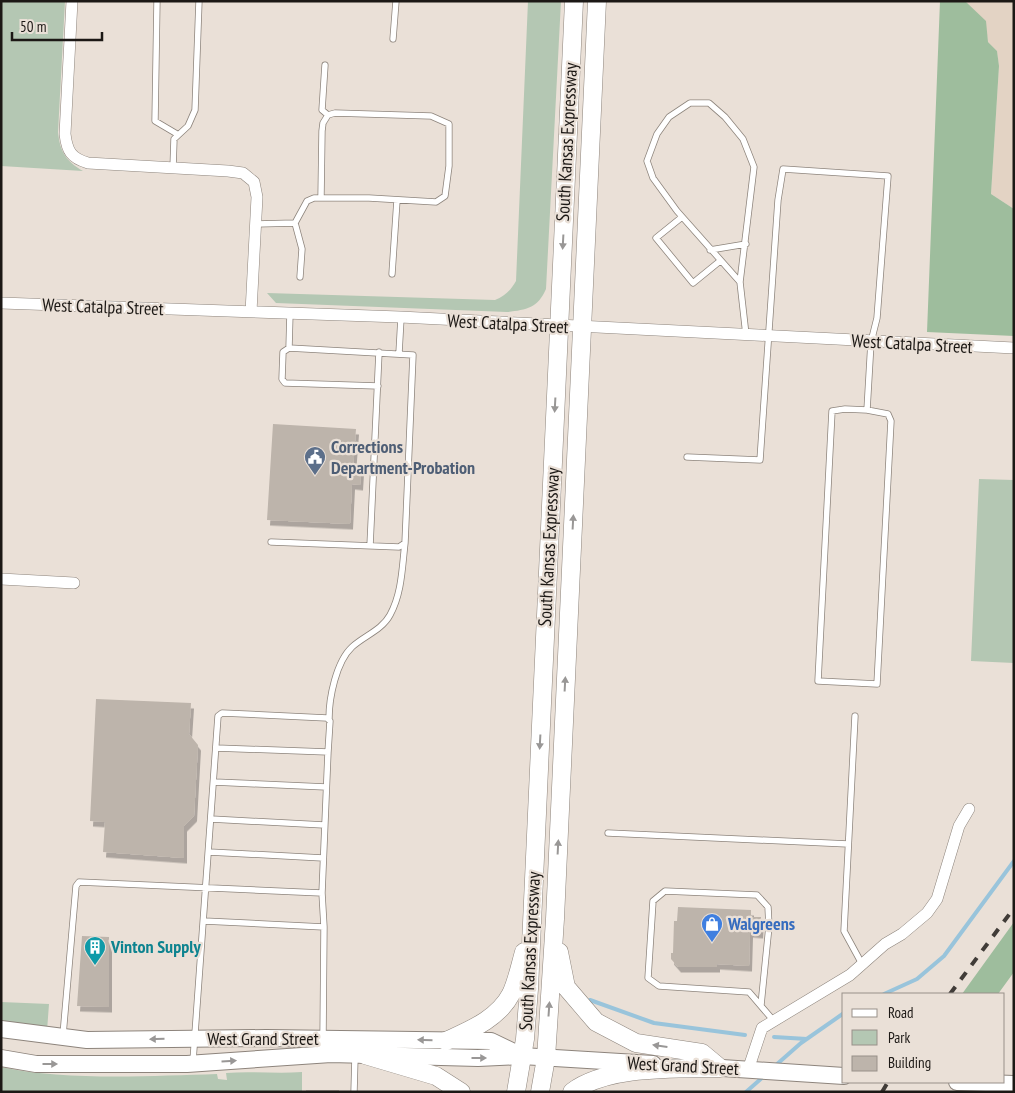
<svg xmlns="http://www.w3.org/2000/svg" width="1015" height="1093" viewBox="0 0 1015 1093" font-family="'PT Sans Narrow',sans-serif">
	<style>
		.built { fill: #e3d3c4 }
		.green { fill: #b4c7b3 }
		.forest { fill: #9ebd9d }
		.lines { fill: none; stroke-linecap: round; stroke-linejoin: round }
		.stream { stroke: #99c4db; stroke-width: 4 }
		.building { fill: #bdb4ab; filter: url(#shadow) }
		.lane-casing { stroke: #8d847c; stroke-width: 7 }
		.street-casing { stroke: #8d847c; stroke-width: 12 }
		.secondary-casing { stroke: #8d847c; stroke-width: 18 }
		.primary-casing { stroke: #8d847c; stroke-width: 19 }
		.lane { stroke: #fff; stroke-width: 5.5 }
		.street { stroke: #fff; stroke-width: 11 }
		.secondary { stroke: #fff; stroke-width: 16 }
		.primary { stroke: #fff; stroke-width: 18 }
		.rail { stroke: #413c38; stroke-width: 4; stroke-dasharray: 9 9; stroke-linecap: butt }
		.oneway { fill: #999796 }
		.labels { text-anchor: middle; stroke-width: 4.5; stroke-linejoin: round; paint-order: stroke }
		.street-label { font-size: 18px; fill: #1c1815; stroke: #eae0d7 }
		.service-label { font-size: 18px; font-weight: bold; fill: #4e5e75; stroke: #eae0d7; text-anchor: start }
		.shop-label { font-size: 18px; font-weight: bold; fill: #366cbe; stroke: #eae0d7; text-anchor: start }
		.culture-label { font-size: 18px; font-weight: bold; fill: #0d838f; stroke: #eae0d7; text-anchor: start }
	</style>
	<defs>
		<filter id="shadow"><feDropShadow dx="3" dy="5.5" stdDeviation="0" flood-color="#0004"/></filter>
	</defs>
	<rect width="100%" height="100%" fill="#eae0d7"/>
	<path class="built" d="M 965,1 L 1014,1 L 1014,209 L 991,194 L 999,66 L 997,51 L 988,42 L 985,21 Z"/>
	<path class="green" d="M 1,1 L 65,1 L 58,132 C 60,152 66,161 83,171 L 1,166 Z
		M 528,1 L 561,1 L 546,289 C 538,308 526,310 507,312 L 276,303 L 267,293 L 495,300 C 505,296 511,290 516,281 Z
		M 979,479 L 1014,480 L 1014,663 L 971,661 Z
		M 1,1002 L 49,1004 L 47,1031 L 1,1026 Z
		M 1,1067 C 65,1081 151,1076 217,1074 L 218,1079 L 227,1080 L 226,1073 C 252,1071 277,1074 302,1072 L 302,1092 L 1,1092 Z"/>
	<path class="forest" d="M 940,1 L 965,1 L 986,21 L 988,42 L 997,51 L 999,66 L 991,194 L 1014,209 L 1014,336 L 927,332 Z
		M 1014,922 L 1014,972 L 998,994 L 962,994 Z"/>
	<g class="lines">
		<path class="stream" d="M 884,994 L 917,979 L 944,956 L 1014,861
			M 590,1000 L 654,1023 L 745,1035
			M 774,1037 L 807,1039
			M 776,1065 L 801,1043 L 844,1013
			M 746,1092 L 763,1077"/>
	</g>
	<path class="building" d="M 273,424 L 356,429 L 353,468 L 361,469 L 360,485 L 352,484 L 350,524 L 267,520 Z
		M 96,699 L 191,703 L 189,734 L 198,745 L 194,816 L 184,826 L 184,858 L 103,852 L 105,822 L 90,821 Z
		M 678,907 L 751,910 L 751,917 L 761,917 L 760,933 L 750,932 L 749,966 L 717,964 L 717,967 L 678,967 L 671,959 L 671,953 L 673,953 L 674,921 L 677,921 Z
		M 82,936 L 109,937 L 109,1007 L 77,1006 Z
		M 306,1090 L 339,1090 L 339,1092 L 306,1092 Z"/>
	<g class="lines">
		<g class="lane-casing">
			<path id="lane" d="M 157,1 L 155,121 L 177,134
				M 393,39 L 396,1
				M 325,65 L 322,110 L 328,115
				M 173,168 L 174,139 L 188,126 L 195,110 L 199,1
				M 682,217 L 656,238 L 693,283 L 720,261
				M 295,223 L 302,249 L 300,277
				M 256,224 L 295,223 L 307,201 L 314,198 L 369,198 L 436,202 L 445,196 L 449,166 L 449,124 L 431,116 L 335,113 L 328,115 L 323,123 L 322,131 L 321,197
				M 710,250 L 746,244
				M 392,274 L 397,200
				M 740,282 L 754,167 L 743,139 L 725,117 L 709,103 L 690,103 L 669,117 L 657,134 L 647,161 L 653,178 L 677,211 L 740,282 L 746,335
				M 289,348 L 283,352 L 282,379 L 285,383 L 378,386
				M 399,353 L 401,318
				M 687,457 L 760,460 L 778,200 L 783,169 L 888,176 L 877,318 L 871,342 L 867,410 L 888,414 L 891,421 L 877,684 L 818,681 L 832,411 L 845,409 L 867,410
				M 271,542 L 399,547 L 405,543 L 413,355 L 289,348 L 290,313
				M 370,546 L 379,352
				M 855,716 L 844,931 L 862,964
				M 329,719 C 329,698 336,662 352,647 C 364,636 382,630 390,615 C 402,593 402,568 405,543
				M 216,748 L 328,752 L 322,893 L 324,927 L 323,1038
				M 214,782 L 326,787
				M 211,819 L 324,825
				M 608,833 L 848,844
				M 209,852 L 323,858
				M 204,921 L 324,927
				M 761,1005 L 769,926 L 768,907 L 757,895 L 665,891 L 653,901 L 648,978 L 659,986 L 749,992 L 773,1020
				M 63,1035 L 76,886 L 79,882 L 322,893
				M 193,1061 L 218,716 L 222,713 L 327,718 L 330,721 L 328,752
				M 354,1092 L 355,1057"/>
		</g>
		<g class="street-casing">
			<path id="street" d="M 72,1 L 65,134 C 67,151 71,158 88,163 L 228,171 L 243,173 L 254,182 L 257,197 L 251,312
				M 1,303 L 400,317 L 1014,348
				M 1,579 L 74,583
				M 748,1070 L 762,1028 L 850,975 L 885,944 L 902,934 L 927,913 L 937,899 L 959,826 L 969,809"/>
		</g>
		<g class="secondary-casing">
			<path id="secondary" d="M 1,1029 L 87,1040 L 266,1038 L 491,1041 L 520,1055
				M 1,1058 L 36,1064 L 187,1064 L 331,1054 L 478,1058 L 522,1056 L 653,1064
				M 707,1067 L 844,1076
				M 957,1082 L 1014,1084"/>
		</g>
		<g class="primary-casing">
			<path id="primary" d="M 559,952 L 566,987 L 596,1022 L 636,1043 L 702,1053 L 720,1068
				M 446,1041 C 470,1030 498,1019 511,994 C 517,981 520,966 524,952
				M 365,1055 L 436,1076 L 461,1092
				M 516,1092 L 525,1039 L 529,989 L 574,1
				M 540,1092 L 546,1058 L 555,919 L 597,1
				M 572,1092 C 608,1065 676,1069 720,1068"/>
		</g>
		<use href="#lane" class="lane"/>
		<use href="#street" class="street"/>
		<use href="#secondary" class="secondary"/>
		<use href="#primary" class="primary"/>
		<path class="rail" d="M 950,994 L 1014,908
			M 882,1092 L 888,1082"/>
	</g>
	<defs><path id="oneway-solid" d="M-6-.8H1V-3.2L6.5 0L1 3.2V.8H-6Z" transform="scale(1.25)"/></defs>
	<g class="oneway">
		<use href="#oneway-solid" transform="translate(563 242) rotate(93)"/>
		<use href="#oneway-solid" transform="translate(555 405) rotate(93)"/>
		<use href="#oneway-solid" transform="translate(573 522) rotate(-87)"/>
		<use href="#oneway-solid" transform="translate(565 684) rotate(-87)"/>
		<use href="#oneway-solid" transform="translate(540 742) rotate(93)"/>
		<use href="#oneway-solid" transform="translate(558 847) rotate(-87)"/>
		<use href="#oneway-solid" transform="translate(549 1009) rotate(-86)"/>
		<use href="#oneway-solid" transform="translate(157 1039) rotate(179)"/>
		<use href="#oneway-solid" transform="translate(425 1040) rotate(-179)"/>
		<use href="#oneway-solid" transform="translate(660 1046) rotate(-172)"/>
		<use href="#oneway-solid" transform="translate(479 1058)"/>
		<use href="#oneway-solid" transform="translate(229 1061) rotate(-4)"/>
		<use href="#oneway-solid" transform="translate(50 1064)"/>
	</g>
	<defs>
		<g id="civic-pin" transform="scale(1.125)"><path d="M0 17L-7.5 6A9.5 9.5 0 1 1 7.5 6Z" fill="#5c6f8a" stroke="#eae0d7"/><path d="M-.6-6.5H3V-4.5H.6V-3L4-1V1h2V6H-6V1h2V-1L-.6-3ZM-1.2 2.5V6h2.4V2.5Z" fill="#fff"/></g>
		<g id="shop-pin" transform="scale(1.125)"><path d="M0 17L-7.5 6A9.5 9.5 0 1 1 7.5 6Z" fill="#3f7fe0" stroke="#eae0d7"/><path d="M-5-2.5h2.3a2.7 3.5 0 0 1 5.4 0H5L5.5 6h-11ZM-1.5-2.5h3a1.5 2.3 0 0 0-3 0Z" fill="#fff"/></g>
		<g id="building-pin" transform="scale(1.125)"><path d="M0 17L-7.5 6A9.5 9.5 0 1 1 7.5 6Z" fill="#0f9aa8" stroke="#eae0d7"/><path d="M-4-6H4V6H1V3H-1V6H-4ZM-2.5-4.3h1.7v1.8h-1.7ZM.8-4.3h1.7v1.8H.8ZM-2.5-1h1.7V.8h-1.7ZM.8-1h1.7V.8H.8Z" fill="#fff"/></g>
	</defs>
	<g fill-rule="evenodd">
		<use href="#civic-pin" x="315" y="457"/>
		<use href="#shop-pin" x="712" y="924"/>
		<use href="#building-pin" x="95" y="947"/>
	</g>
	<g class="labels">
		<g class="street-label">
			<text transform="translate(567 142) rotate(-87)" y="6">South Kansas Expressway</text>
			<text transform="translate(103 307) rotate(2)" y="6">West Catalpa Street</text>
			<text transform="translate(508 324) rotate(3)" y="6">West Catalpa Street</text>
			<text transform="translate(912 344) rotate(3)" y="6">West Catalpa Street</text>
			<text transform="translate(549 547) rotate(-87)" y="6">South Kansas Expressway</text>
			<text transform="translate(530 951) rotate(-87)" y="6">South Kansas Expressway</text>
			<text x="263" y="1045">West Grand Street</text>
			<text transform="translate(683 1066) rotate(3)" y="6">West Grand Street</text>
		</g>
		<g class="service-label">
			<text x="331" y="453">Corrections<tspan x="331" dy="21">Department-Probation</tspan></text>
		</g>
		<g class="shop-label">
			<text x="728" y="930">Walgreens</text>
		</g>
		<g class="culture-label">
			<text x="111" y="953">Vinton Supply</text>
		</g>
	</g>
	<rect width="1015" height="1093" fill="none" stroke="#1c1815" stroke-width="5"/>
	<rect x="842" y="993" width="162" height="90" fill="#eae0d7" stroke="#989089"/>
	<rect x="852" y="1009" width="25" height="8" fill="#ffffff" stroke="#989089"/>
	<text x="888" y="1018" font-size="15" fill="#1c1815">Road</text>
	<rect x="852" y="1030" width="25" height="15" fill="#b4c7b3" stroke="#989089"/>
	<text x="888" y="1043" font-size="15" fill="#1c1815">Park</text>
	<rect x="852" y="1056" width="25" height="15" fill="#bdb4ab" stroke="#989089"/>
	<text x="888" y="1068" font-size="15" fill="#1c1815">Building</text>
	<path d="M12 32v8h90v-8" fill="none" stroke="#1c1815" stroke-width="2.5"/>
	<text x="20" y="32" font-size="15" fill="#1c1815" stroke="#eae0d7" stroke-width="4" paint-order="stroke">50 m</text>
</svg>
